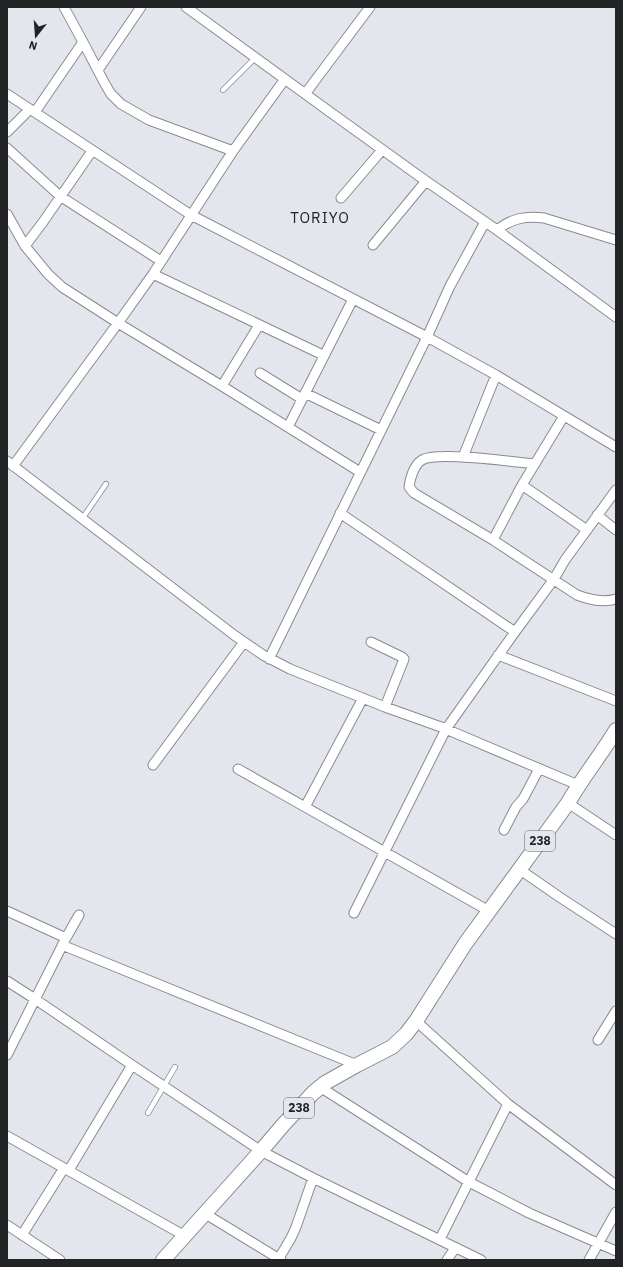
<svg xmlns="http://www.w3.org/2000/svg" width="623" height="1267" viewBox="0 0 623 1267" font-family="'IBM Plex Sans',sans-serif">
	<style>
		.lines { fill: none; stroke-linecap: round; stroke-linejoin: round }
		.service-casing { stroke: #888b91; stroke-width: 6 }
		.minor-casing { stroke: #888b91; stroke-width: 11 }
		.primary-casing { stroke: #888b91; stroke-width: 16 }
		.service { stroke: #fff; stroke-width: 4.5 }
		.minor { stroke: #fff; stroke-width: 9 }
		.primary { stroke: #fff; stroke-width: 14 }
		.labels { text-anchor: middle; stroke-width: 4; stroke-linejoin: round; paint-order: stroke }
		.shield { fill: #e3e7ed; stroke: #5c5e61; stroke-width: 1 }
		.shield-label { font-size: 12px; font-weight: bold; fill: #222325 }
		.quarter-label { font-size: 15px; letter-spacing: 1px; fill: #222325; stroke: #e3e7ed }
	</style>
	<rect width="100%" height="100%" fill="#e3e7ed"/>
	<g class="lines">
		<g class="service-casing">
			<path id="service" d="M 223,90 L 255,58
				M 82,519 L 106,484
				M 148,1113 L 175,1067"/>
		</g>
		<g class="minor-casing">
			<path id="minor" d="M 64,7 L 83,42 L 105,84 L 111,94 L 121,104 L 149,120 L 233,151
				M 186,7 L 330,112 L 426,181 L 497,230 L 616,317
				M 98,70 L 141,7
				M 7,94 L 191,215 L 427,337 L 496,375 L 616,447
				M 305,94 L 370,7
				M 35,112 L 83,42
				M 7,132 L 30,109
				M 7,148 L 60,196 L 161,261
				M 341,198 L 382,150
				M 7,214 L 25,246 L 48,274 L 62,287 L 118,323 L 222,386 L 360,472
				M 497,230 C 512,218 525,216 544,218 L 616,240
				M 373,245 L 426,181
				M 25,246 L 43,222 L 92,151
				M 153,274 L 323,355
				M 260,373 L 302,399
				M 222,386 L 259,325
				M 305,393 L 381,430
				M 564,416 L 522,485 L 587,530
				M 288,427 L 353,299
				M 463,457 L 496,375
				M 7,461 L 234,635 L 263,655 L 290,669 L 385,707 L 441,727 L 578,785
				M 535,464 C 514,462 437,451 422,460 C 414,465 410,478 409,487 L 414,493 L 493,540 L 577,595 C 590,600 603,603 616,599
				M 13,466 L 118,323 L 153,274 L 233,151 L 285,79
				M 340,513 L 515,632
				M 597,515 L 616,530
				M 493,540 L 522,485
				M 371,642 L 402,657 L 404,659 L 385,707
				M 498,655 L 616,701
				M 269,659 L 427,337 L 450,286 L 485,222
				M 153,765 L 244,642
				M 238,769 L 489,911
				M 568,803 L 616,835
				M 305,807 L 363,698
				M 504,830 L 516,807 L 523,799 L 539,769
				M 519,869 L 558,896 L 616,934
				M 7,911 L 66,938 L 79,915
				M 354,913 L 446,729 L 515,632 L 554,579 L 565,560 L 616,490
				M 62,945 L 357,1065
				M 7,981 L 35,999 L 132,1065 L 261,1151 L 313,1178 L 481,1260
				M 416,1021 L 508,1104 L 616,1185
				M 598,1040 L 616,1011
				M 7,1055 L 66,938
				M 320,1087 L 469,1182 L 529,1213 L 616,1251
				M 7,1136 L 185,1236
				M 69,1170 L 132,1065
				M 204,1213 L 281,1260
				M 7,1225 L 60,1260
				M 22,1235 L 64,1168
				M 440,1239 L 508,1104
				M 278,1260 L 291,1238 L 296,1227 L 313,1178
				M 447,1260 L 455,1248
				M 589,1260 L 616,1212"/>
		</g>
		<g class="primary-casing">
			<path id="primary" d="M 163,1260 L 261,1151 L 283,1125 L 313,1093 L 325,1083 L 357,1065 L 392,1047 L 406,1034 L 416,1021 L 465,944 L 568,803 C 582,778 601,755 616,730"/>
		</g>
		<use href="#service" class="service"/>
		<use href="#minor" class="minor"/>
		<use href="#primary" class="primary"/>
	</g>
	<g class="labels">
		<g class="shield">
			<rect x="525" y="831" width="30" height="20" rx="3"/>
			<rect x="284" y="1098" width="30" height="20" rx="3"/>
		</g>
		<g class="shield-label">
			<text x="540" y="845">238</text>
			<text x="299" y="1112">238</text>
		</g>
		<g class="quarter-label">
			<text x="320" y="223">TORIYO</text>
		</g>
	</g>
	<rect width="623" height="1267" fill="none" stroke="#222325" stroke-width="16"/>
	<g transform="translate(36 36) rotate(197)" stroke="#e3e7ed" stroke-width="3" paint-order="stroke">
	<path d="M0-3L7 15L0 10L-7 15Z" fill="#222325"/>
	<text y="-6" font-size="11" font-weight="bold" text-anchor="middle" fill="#222325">N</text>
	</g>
</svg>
